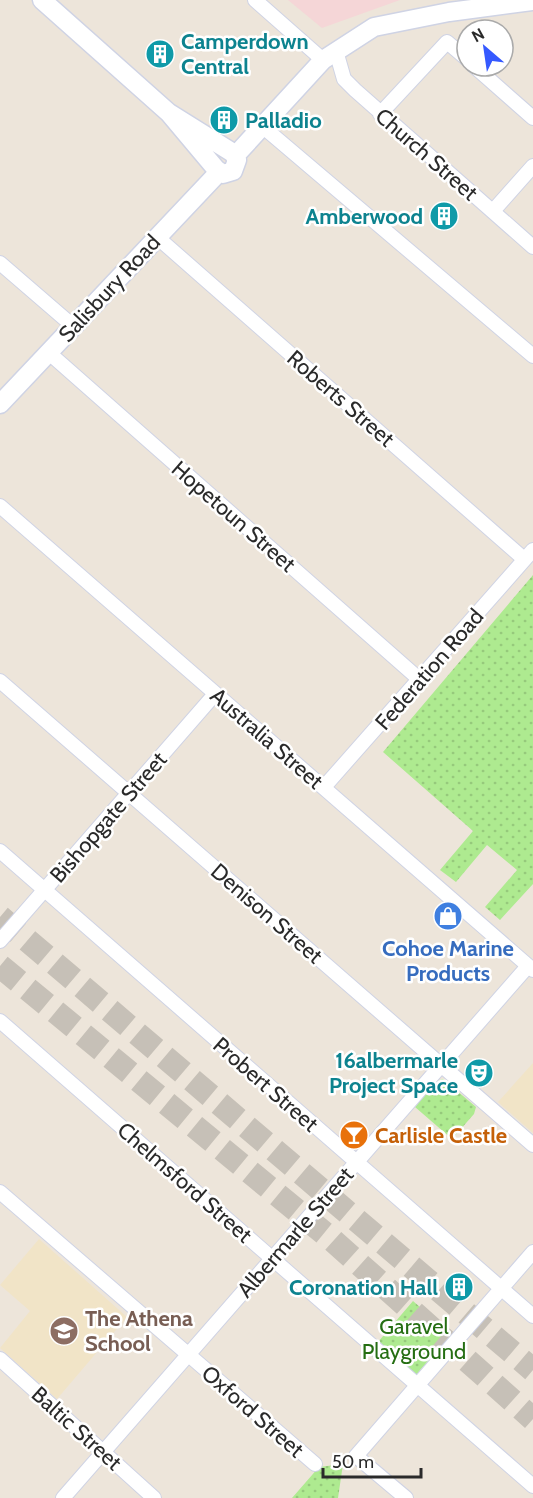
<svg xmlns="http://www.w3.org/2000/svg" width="533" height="1498" viewBox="0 0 533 1498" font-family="Cabin,sans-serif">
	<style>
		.education { fill: #f1e4c7 }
		.medical { fill: #f5d6d7 }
		.park { fill: url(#park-dots) }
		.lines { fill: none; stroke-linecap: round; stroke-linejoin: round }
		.highway-tunnel { stroke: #c6c0b7; stroke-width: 24; stroke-dasharray: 24 12; stroke-linecap: butt }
		.street-casing { stroke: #cfd3e4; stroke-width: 16 }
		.secondary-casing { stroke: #cfd3e4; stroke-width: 21 }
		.street { stroke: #fff; stroke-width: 14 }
		.secondary { stroke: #fff; stroke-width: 18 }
		.labels { text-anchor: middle; stroke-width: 5; stroke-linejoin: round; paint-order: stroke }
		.culture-label { font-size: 22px; font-weight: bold; fill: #0d838f; stroke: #fff; text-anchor: end }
		.street-label { font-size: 22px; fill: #2a2a2a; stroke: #fff }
		.shop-label { font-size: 22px; font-weight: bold; fill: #366cbe; stroke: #fff }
		.food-label { font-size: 22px; font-weight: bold; fill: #c56008; stroke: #fff; text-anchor: start }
		.education-label { font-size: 22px; font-weight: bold; fill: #785e54; stroke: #fff; text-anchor: start }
		.park-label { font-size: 22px; fill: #256e12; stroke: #fff }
	</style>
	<defs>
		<pattern id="park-dots" width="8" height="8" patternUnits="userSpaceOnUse" patternTransform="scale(1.5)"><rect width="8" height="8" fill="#aeea90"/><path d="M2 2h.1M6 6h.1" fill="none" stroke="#96c97c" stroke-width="1.8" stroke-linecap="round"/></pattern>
	</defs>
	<rect width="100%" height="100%" fill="#ede5da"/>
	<path class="education" d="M 533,1063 L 533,1133 L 498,1102 Z
		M 39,1239 L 127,1317 L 57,1399 L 0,1348 L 30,1311 L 0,1285 Z"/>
	<path class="medical" d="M 288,0 L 400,0 L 322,28 Z"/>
	<path class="park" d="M 533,575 L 533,884 L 500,920 L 485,907 L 517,870 L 487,845 L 456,882 L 440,870 L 473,831 L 383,752 Z
		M 443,1079 L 476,1107 L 474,1114 L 452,1139 L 415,1107 L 437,1081 Z
		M 413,1301 L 451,1334 L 416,1375 L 378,1342 Z
		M 343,1464 L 338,1498 L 292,1498 L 319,1467 Z"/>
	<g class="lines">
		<path class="highway-tunnel" d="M 0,917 L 533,1370
			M 0,966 L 330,1238 L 533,1419"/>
		<g class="street-casing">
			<path id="street" d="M 255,0 L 323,60
				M 336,51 L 344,79 L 355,90 L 533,247
				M 474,66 L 533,118
				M 380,114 L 447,42 L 467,59
				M 262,126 L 533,356
				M 493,211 L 533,166
				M 157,237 L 524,559
				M 0,263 L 73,326
				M 48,352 L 419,679
				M 0,506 L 533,970
				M 0,681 L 533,1145
				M 324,787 L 533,550
				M 0,851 L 533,1316
				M 0,941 L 215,694
				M 0,1021 L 533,1486
				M 0,1192 L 315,1464
				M 0,1359 L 154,1498
				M 63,1498 L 528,966
				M 406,1498 L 356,1456 L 533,1252"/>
		</g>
		<g class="secondary-casing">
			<path id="secondary" d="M 42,0 L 169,113 L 233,153 L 237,160 L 233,171 L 223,174 L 216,169 L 169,113
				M 235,156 L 323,60 L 374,27 L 449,12 L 533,1
				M 0,404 L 219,172"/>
		</g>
		<use href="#street" class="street"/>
		<use href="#secondary" class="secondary"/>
	</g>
	<defs>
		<g id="building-disc" transform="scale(1.5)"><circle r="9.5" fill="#0f9aa8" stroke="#fff"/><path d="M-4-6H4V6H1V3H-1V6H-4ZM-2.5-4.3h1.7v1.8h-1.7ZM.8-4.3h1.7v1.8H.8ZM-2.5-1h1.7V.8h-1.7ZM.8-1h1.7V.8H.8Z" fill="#fff"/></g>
		<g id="shop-disc" transform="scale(1.5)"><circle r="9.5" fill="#3f7fe0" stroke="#fff"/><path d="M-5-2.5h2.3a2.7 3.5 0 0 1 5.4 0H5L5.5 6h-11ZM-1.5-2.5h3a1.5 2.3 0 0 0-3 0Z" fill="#fff"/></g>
		<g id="theatre-disc" transform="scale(1.5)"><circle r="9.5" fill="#0f9aa8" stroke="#fff"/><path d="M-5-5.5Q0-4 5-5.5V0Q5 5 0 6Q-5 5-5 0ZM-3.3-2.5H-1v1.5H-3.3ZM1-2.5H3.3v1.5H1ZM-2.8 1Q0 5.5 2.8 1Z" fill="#fff"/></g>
		<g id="bar-disc" transform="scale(1.5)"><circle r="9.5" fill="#e8710a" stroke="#fff"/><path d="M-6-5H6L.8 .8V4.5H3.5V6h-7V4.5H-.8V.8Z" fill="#fff"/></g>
		<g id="school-disc" transform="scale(1.5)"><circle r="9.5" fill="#8d6e63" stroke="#fff"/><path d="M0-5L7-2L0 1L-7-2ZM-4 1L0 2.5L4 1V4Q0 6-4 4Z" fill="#fff"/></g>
	</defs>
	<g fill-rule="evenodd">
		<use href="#building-disc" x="160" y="54"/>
		<use href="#building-disc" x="224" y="120"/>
		<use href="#building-disc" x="444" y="216"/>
		<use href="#shop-disc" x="448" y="916"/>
		<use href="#theatre-disc" x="479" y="1073"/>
		<use href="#bar-disc" x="354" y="1135"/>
		<use href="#building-disc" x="459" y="1287"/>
		<use href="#school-disc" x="64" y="1331"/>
	</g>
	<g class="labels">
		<g class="culture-label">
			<text x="181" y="49" text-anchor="start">Camperdown<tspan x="181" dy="25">Central</tspan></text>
			<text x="245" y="128" text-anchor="start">Palladio</text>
			<text x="423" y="224">Amberwood</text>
			<text x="458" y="1068">16albermarle<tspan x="458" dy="25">Project Space</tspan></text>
			<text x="438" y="1295">Coronation Hall</text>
		</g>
		<g class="street-label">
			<text transform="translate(427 154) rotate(41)" y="8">Church Street</text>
			<text transform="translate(109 288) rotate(-47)" y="8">Salisbury Road</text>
			<text transform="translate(341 398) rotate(41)" y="8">Roberts Street</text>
			<text transform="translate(234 516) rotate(41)" y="8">Hopetoun Street</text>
			<text transform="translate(429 669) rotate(-49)" y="8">Federation Road</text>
			<text transform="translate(267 738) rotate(41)" y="8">Australia Street</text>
			<text transform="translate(108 817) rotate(-49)" y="8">Bishopgate Street</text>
			<text transform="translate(267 913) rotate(41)" y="8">Denison Street</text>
			<text transform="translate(266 1084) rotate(41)" y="8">Probert Street</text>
			<text transform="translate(185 1182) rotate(41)" y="8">Chelmsford Street</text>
			<text transform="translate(295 1232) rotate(-49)" y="8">Albermarle Street</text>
			<text transform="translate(253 1411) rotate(41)" y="8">Oxford Street</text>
			<text transform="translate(77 1428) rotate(42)" y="8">Baltic Street</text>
		</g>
		<g class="shop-label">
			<text x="448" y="956">Cohoe Marine<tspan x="448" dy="25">Products</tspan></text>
		</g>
		<g class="food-label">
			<text x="375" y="1143">Carlisle Castle</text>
		</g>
		<g class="education-label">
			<text x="85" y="1326">The Athena<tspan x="85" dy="25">School</tspan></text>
		</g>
		<g class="park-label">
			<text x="414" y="1334">Garavel<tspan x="414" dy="25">Playground</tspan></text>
		</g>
	</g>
	<g transform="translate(485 48) rotate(331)"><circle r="28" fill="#ffffff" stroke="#aaaaaa" stroke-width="1.5"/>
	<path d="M0-4.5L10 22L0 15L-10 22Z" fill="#3559ff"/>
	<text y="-9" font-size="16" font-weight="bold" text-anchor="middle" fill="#2a2a2a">N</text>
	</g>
	<path d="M323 1468v9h98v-9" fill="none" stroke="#2a2a2a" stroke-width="3"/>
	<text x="332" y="1468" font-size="18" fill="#2a2a2a" stroke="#ffffff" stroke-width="4.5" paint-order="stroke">50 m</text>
</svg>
